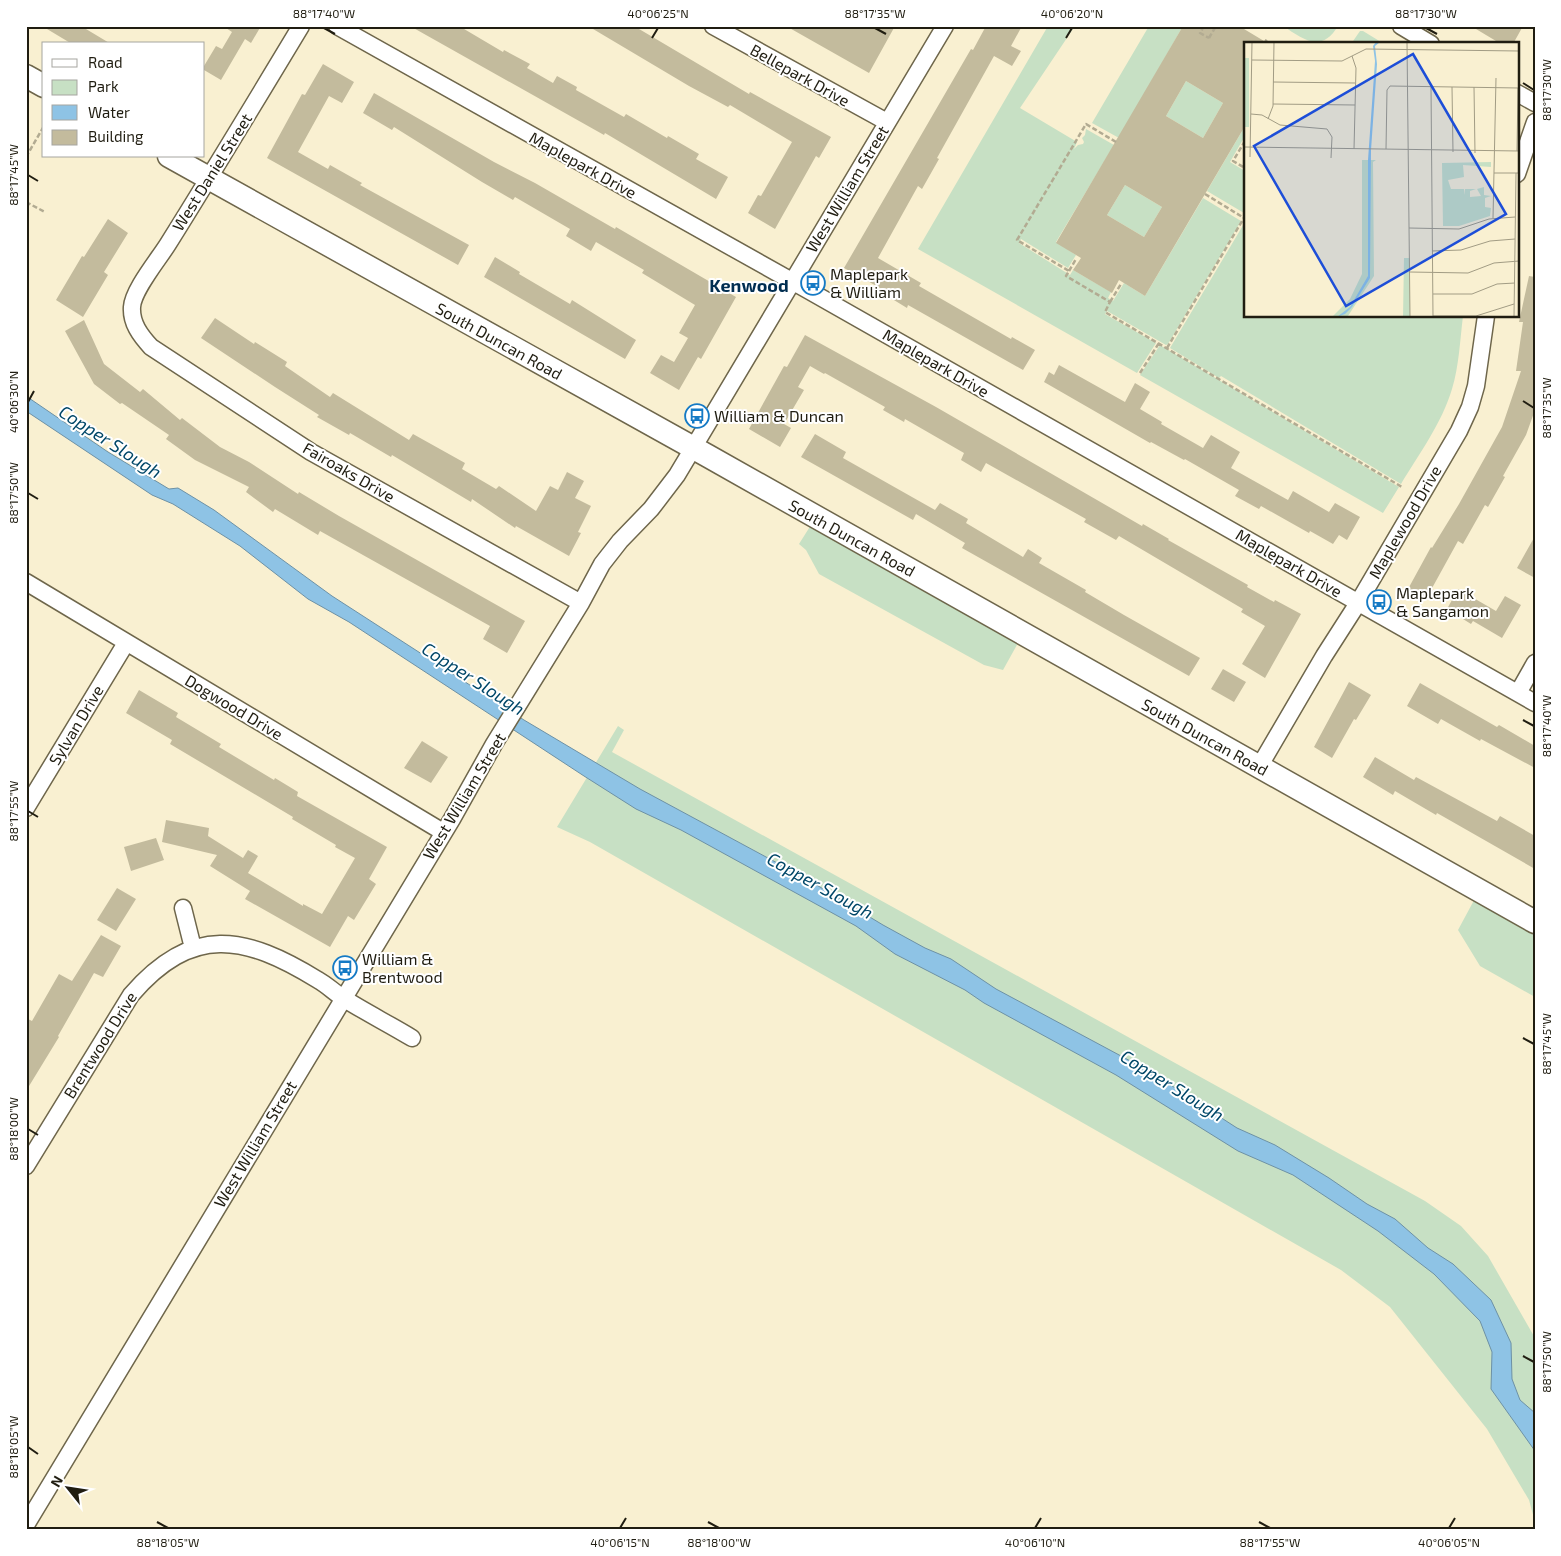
<svg xmlns="http://www.w3.org/2000/svg" width="1561" height="1556" viewBox="0 0 1561 1556" font-family="'Exo 2',sans-serif">
	<style>
		.green { fill: #c7e0c4 }
		.water { fill: #8ec3e5; stroke: #6d91a5 }
		.building { fill: #c3bb9d; fill-rule: evenodd }
		.lines { fill: none; stroke-linecap: round; stroke-linejoin: round }
		.street-casing { stroke: #6e664b; stroke-width: 19 }
		.secondary-casing { stroke: #6e664b; stroke-width: 25 }
		.path { stroke: #b2ab92; stroke-width: 2.5; stroke-dasharray: 5 2.5; stroke-linecap: butt }
		.street { stroke: #fff; stroke-width: 16 }
		.secondary { stroke: #fff; stroke-width: 22 }
		.ticks { fill: none; stroke: #201d11; stroke-width: 2 }
		.labels { text-anchor: middle; stroke-width: 4; stroke-linejoin: round; paint-order: stroke }
		.street-label { font-size: 16px; fill: #201d11; stroke: #fff }
		.poi-label { font-size: 16px; fill: #201d11; stroke: #fff; text-anchor: start }
		.neighbourhood-label { font-size: 18px; font-weight: bold; fill: #002d50; stroke: #fff }
		.water-label { font-size: 18px; font-style: italic; fill: #004768; stroke: #fff }
		.inset-road { fill: none; stroke: #a29c84; stroke-width: 1 }
		.view { fill: #1d4ed8; fill-opacity: 0.15; stroke: #1d4ed8; stroke-width: 2.5 }
		.inset-edge { fill: none; stroke: #201d11; stroke-width: 2.5 }
		.neatline { fill: none; stroke: #201d11; stroke-width: 2 }
		.ticks-label { font-size: 12px; text-anchor: middle; fill: #201d11 }
	</style>
	<rect width="100%" height="100%" fill="#f9f0d1"/>
	<path class="green" d="M 1048,26 L 1075,26 L 1020,108 L 1077,142 L 1074,149 L 1078,145 L 1083,144 L 1084,142 L 1082,138 L 1085,135 L 1086,129 L 1114,145 L 1056,242 L 1076,255 L 1068,268 L 1021,239 L 1019,243 L 1070,275 L 1073,270 L 1111,292 L 1108,298 L 1113,301 L 1124,283 L 1145,296 L 1203,198 L 1241,221 L 1168,344 L 1166,345 L 1107,311 L 1105,314 L 1156,343 L 1137,373 L 918,249 Z
		M 1149,26 L 1183,26 L 1119,138 L 1092,123 Z
		M 1283,26 L 1338,26 C 1321,54 1303,39 1283,26 Z
		M 1360,31 L 1363,31 L 1381,42 L 1380,44 L 1351,44 Z
		M 1186,81 L 1223,103 L 1203,138 L 1166,116 Z
		M 1245,126 L 1245,136 L 1230,162 L 1245,171 L 1244,213 L 1207,191 Z
		M 1125,185 L 1162,207 L 1144,237 L 1107,215 Z
		M 1245,222 L 1245,316 L 1463,316 C 1460,340 1459,366 1452,389 C 1442,423 1419,454 1401,484 L 1221,376 L 1219,378 L 1170,348 Z
		M 1160,345 L 1399,487 L 1383,513 L 1140,375 Z
		M 816,517 L 1023,634 L 1003,670 L 984,665 L 819,574 L 806,550 L 799,544 Z
		M 618,726 L 624,730 L 612,752 L 1425,1201 L 1461,1226 L 1488,1256 L 1535,1338 L 1535,1522 L 1529,1500 L 1487,1429 L 1390,1307 L 1341,1270 L 590,842 L 557,827 Z
		M 1479,891 L 1535,922 L 1535,997 L 1480,966 L 1458,930 Z"/>
	<path class="water" d="M 26,396 L 108,452 L 169,489 L 178,488 L 214,510 L 332,596 L 524,720 L 640,789 L 805,878 L 883,925 L 925,948 L 951,959 L 996,989 L 1149,1071 L 1237,1128 L 1275,1145 L 1329,1178 L 1367,1204 L 1395,1219 L 1428,1248 L 1453,1264 L 1491,1300 L 1511,1343 L 1512,1379 L 1520,1400 L 1535,1413 L 1535,1451 L 1491,1389 L 1492,1352 L 1480,1321 L 1434,1274 L 1378,1231 L 1293,1175 L 1238,1151 L 1116,1075 L 984,1003 L 965,990 L 895,954 L 856,926 L 681,830 L 636,809 L 584,776 L 349,622 L 308,599 L 240,546 L 173,504 L 152,495 L 26,411 Z"/>
	<path class="building" d="M 42,26 L 81,26 L 111,44 L 72,44 Z
		M 223,26 L 261,26 L 251,43 L 245,39 L 221,80 L 204,70 L 204,66 L 216,46 L 222,49 L 232,32 Z
		M 410,26 L 459,26 L 503,52 L 504,50 L 530,64 L 527,68 L 553,83 L 557,76 L 577,87 L 576,90 L 624,117 L 626,114 L 667,138 L 668,136 L 699,154 L 696,159 L 728,177 L 716,199 L 605,133 L 604,135 Z
		M 588,26 L 634,26 L 749,94 L 750,92 L 831,137 L 819,158 L 816,156 L 775,229 L 748,213 L 758,195 L 761,196 L 792,142 L 730,105 L 728,107 L 689,86 Z
		M 786,26 L 895,26 L 869,73 Z
		M 986,26 L 1022,26 L 1011,46 L 1021,51 L 1012,66 L 994,56 L 937,158 L 939,159 L 922,189 L 918,186 L 878,258 L 921,283 L 919,286 L 1011,339 L 1012,337 L 1035,350 L 1023,370 L 908,305 L 907,308 L 889,297 L 891,294 L 844,268 L 971,49 L 973,50 Z
		M 1183,26 L 1239,26 L 1269,44 L 1245,44 L 1245,126 L 1145,296 L 1119,280 L 1112,293 L 1073,270 L 1081,258 L 1056,243 ZM 1186,81 L 1223,103 L 1203,138 L 1166,116 ZM 1125,185 L 1162,207 L 1144,237 L 1107,215 Z
		M 1471,26 L 1523,26 L 1513,44 L 1501,44 Z
		M 323,64 L 354,82 L 342,103 L 329,96 L 298,152 L 328,169 L 330,165 L 362,183 L 360,185 L 469,245 L 458,265 L 267,158 L 302,94 L 305,95 Z
		M 374,93 L 494,162 L 535,183 L 615,229 L 616,227 L 736,297 L 701,359 L 698,357 L 679,390 L 650,373 L 661,355 L 674,362 L 688,338 L 679,333 L 695,305 L 642,273 L 644,270 L 596,242 L 591,251 L 566,236 L 570,229 L 515,197 L 513,200 L 482,182 L 394,127 L 392,130 L 363,113 Z
		M 108,219 L 128,233 L 104,272 L 108,275 L 83,317 L 56,300 L 82,256 L 84,257 Z
		M 495,257 L 520,272 L 519,274 L 570,304 L 572,300 L 636,340 L 625,359 L 484,277 Z
		M 1529,276 L 1535,277 L 1535,410 L 1526,435 L 1503,476 L 1505,477 L 1488,507 L 1485,505 L 1463,544 L 1458,541 L 1426,599 L 1408,589 L 1431,547 L 1432,548 L 1459,504 L 1502,427 L 1521,371 L 1516,371 L 1523,322 L 1519,322 Z
		M 215,318 L 254,344 L 255,342 L 287,362 L 285,366 L 330,397 L 333,393 L 409,440 L 413,434 L 465,463 L 462,469 L 496,489 L 499,486 L 536,511 L 550,486 L 558,490 L 567,472 L 584,481 L 575,498 L 591,506 L 578,532 L 581,533 L 569,556 L 516,526 L 515,528 L 472,499 L 471,502 L 392,455 L 391,457 L 350,433 L 349,435 L 317,417 L 319,415 L 275,387 L 201,338 Z
		M 84,320 L 104,364 L 140,392 L 143,389 L 180,420 L 182,418 L 220,447 L 249,462 L 298,494 L 299,492 L 339,516 L 525,621 L 507,653 L 483,639 L 490,626 L 320,531 L 318,535 L 275,509 L 273,512 L 246,492 L 249,487 L 195,460 L 166,439 L 169,435 L 122,403 L 120,404 L 94,384 L 65,331 Z
		M 805,335 L 936,407 L 1142,526 L 1143,524 L 1169,539 L 1168,540 L 1248,585 L 1247,587 L 1274,602 L 1275,600 L 1301,614 L 1265,678 L 1242,664 L 1265,626 L 1241,612 L 1243,609 L 1119,536 L 1116,540 L 1084,522 L 1086,519 L 986,463 L 981,472 L 961,460 L 964,453 L 905,419 L 904,422 L 883,410 L 885,407 L 825,373 L 824,374 L 810,366 L 798,387 L 804,390 L 784,424 L 791,428 L 780,447 L 749,429 L 784,366 L 787,367 Z
		M 1059,365 L 1125,402 L 1135,383 L 1150,392 L 1140,409 L 1162,422 L 1161,424 L 1203,448 L 1211,435 L 1240,452 L 1231,468 L 1288,500 L 1293,491 L 1329,512 L 1335,503 L 1360,517 L 1347,540 L 1339,535 L 1333,544 L 1310,531 L 1309,533 L 1261,506 L 1259,509 L 1235,496 L 1239,490 L 1185,459 L 1184,460 L 1151,442 L 1150,443 L 1044,382 L 1049,372 L 1054,375 Z
		M 815,434 L 846,452 L 843,458 L 935,510 L 940,503 L 968,519 L 966,523 L 1023,557 L 1028,549 L 1042,558 L 1039,563 L 1086,590 L 1085,592 L 1124,615 L 1200,658 L 1189,676 L 962,548 L 965,543 L 916,514 L 913,520 L 801,457 Z
		M 1535,536 L 1535,578 L 1517,568 Z
		M 1458,589 L 1496,611 L 1505,596 L 1521,605 L 1502,638 L 1473,621 L 1471,624 L 1447,609 Z
		M 1223,669 L 1246,682 L 1234,702 L 1211,689 Z
		M 1349,682 L 1371,695 L 1356,720 L 1354,719 L 1332,758 L 1314,747 Z
		M 1420,683 L 1497,727 L 1499,725 L 1535,746 L 1535,768 L 1481,739 L 1480,741 L 1441,719 L 1438,724 L 1407,706 Z
		M 139,690 L 178,713 L 176,717 L 221,744 L 219,747 L 274,780 L 275,778 L 298,792 L 297,796 L 387,847 L 369,879 L 376,884 L 354,920 L 348,916 L 330,947 L 245,899 L 250,891 L 210,866 L 217,855 L 162,842 L 166,820 L 209,828 L 208,836 L 243,858 L 248,850 L 258,856 L 248,873 L 303,906 L 303,904 L 322,914 L 355,858 L 335,847 L 336,845 L 292,819 L 293,817 L 170,744 L 172,740 L 126,713 Z
		M 422,741 L 448,757 L 431,783 L 404,768 Z
		M 1375,757 L 1414,780 L 1416,777 L 1497,821 L 1500,816 L 1535,836 L 1535,869 L 1437,813 L 1436,815 L 1395,791 L 1393,795 L 1363,777 Z
		M 156,838 L 164,860 L 131,871 L 124,847 Z
		M 117,888 L 136,899 L 116,931 L 97,920 Z
		M 101,935 L 121,946 L 103,977 L 94,973 L 58,1036 L 59,1037 L 26,1091 L 26,1018 L 32,1021 L 59,974 L 72,981 Z"/>
	<g class="lines">
		<g class="street-casing">
			<path id="street" d="M 301,26 C 257,99 213,172 168,244 C 158,260 133,290 132,307 C 131,323 140,335 151,347 L 311,452 L 581,603
				M 337,26 L 806,289 L 1535,703
				M 713,26 L 887,122
				M 1401,26 L 1431,44
				M 1517,93 L 1535,103
				M 1517,174 L 1535,122
				M 26,582 L 443,832
				M 1518,693 L 1535,663
				M 1259,767 L 1324,656 L 1358,603 L 1459,431 L 1470,407 L 1476,386 L 1486,316
				M 26,808 L 126,643
				M 183,908 L 193,948
				M 26,1166 L 131,995 C 192,924 245,935 318,980 C 327,985 334,992 343,998 C 365,1012 389,1024 412,1038
				M 26,1525 L 452,819 L 494,744 L 581,603 L 602,564 L 620,541 L 651,509 L 677,475 L 945,26"/>
		</g>
		<g class="secondary-casing">
			<path id="secondary" d="M 26,76 L 44,86
				M 169,156 L 708,456 L 1535,922"/>
		</g>
		<path class="path" d="M 1204,26 L 1200,33 L 1209,38
			M 1209,38 L 1216,26
			M 1264,44 L 1267,39
			M 1245,141 L 1233,161 L 1245,168
			M 1116,142 L 1086,124 L 1017,240 L 1069,271 L 1066,276 L 1110,302 L 1105,312 L 1402,487
			M 26,157 L 44,126
			M 1205,194 L 1244,218
			M 26,202 L 45,212
			M 1069,271 L 1076,259
			M 1110,302 L 1121,284
			M 1167,348 L 1245,216
			M 1140,373 L 1159,343"/>
		<use href="#street" class="street"/>
		<use href="#secondary" class="secondary"/>
	</g>
	<path class="ticks" d="M 324,28 L 335,34M 875,28 L 886,34M 1426,28 L 1437,34M 652,38 L 658,28M 1066,38 L 1072,28M 1523,83 L 1534,90M 28,175 L 38,181M 1523,401 L 1534,408M 28,402 L 34,391M 28,493 L 38,499M 1523,720 L 1534,726M 28,811 L 38,817M 1523,1038 L 1534,1044M 28,1129 L 38,1135M 1523,1356 L 1534,1362M 28,1447 L 38,1454M 157,1522 L 168,1528M 708,1522 L 719,1528M 1259,1522 L 1270,1528M 620,1528 L 626,1518M 1035,1528 L 1041,1518M 1449,1528 L 1455,1518"/>
	<defs>
		<g id="bus-ring" transform="scale(1.25)"><circle r="9.5" fill="#fff" stroke="#157ac5" stroke-width="1.5"/><path d="M-5-6H5V4H4V6H2V4H-2V6H-4V4H-5ZM-3.5-4V0h7V-4ZM-3.5 1.2v1.5H-2V1.2ZM2 1.2v1.5H3.5V1.2Z" fill="#157ac5"/></g>
	</defs>
	<g fill-rule="evenodd">
		<use href="#bus-ring" x="813" y="283"/>
		<use href="#bus-ring" x="697" y="416"/>
		<use href="#bus-ring" x="1379" y="602"/>
		<use href="#bus-ring" x="345" y="968"/>
	</g>
	<g class="labels">
		<g class="street-label">
			<text transform="translate(800 75) rotate(29)" y="6">Bellepark Drive</text>
			<text transform="translate(583 165) rotate(29)" y="6">Maplepark Drive</text>
			<text transform="translate(212 172) rotate(-58)" y="6">West Daniel Street</text>
			<text transform="translate(847 189) rotate(-59)" y="6">West William Street</text>
			<text transform="translate(499 341) rotate(29)" y="6">South Duncan Road</text>
			<text transform="translate(936 363) rotate(30)" y="6">Maplepark Drive</text>
			<text transform="translate(349 472) rotate(30)" y="6">Fairoaks Drive</text>
			<text transform="translate(1405 522) rotate(-60)" y="6">Maplewood Drive</text>
			<text transform="translate(852 538) rotate(29)" y="6">South Duncan Road</text>
			<text transform="translate(1289 563) rotate(30)" y="6">Maplepark Drive</text>
			<text transform="translate(234 707) rotate(31)" y="6">Dogwood Drive</text>
			<text transform="translate(76 725) rotate(-59)" y="6">Sylvan Drive</text>
			<text transform="translate(1205 737) rotate(29)" y="6">South Duncan Road</text>
			<text transform="translate(464 796) rotate(-59)" y="6">West William Street</text>
			<text transform="translate(100 1045) rotate(-58)" y="6">Brentwood Drive</text>
			<text transform="translate(255 1144) rotate(-59)" y="6">West William Street</text>
		</g>
		<g class="poi-label">
			<text x="830" y="280">Maplepark<tspan x="830" dy="18">&amp; William</tspan></text>
			<text x="714" y="422">William &amp; Duncan</text>
			<text x="1396" y="599">Maplepark<tspan x="1396" dy="18">&amp; Sangamon</tspan></text>
			<text x="362" y="965">William &amp;<tspan x="362" dy="18">Brentwood</tspan></text>
		</g>
		<g class="neighbourhood-label">
			<text x="749" y="292">Kenwood</text>
		</g>
		<g class="water-label">
			<text transform="translate(110 442) rotate(33)" y="6">Copper Slough</text>
			<text transform="translate(473 679) rotate(33)" y="6">Copper Slough</text>
			<text transform="translate(820 886) rotate(29)" y="6">Copper Slough</text>
			<text transform="translate(1172 1086) rotate(32)" y="6">Copper Slough</text>
		</g>
	</g>
	<g transform="translate(1244 42)">
		<rect width="275" height="275" fill="#f9f0d1"/>
		<path d="M 0,16 L 5,16 L 5,85 L 0,85 ZM 118,118 L 132,118 L 129,120 L 130,234 L 104,274 L 88,275 L 106,257 L 118,232 ZM 247,120 L 247,125 L 219,123 L 220,135 L 204,138 L 207,147 L 220,147 L 220,153 L 221,147 L 232,147 L 226,149 L 226,155 L 237,154 L 233,147 L 240,145 L 240,153 L 247,154 L 241,156 L 241,165 L 247,166 L 246,174 L 215,184 L 199,184 L 198,121 ZM 160,216 L 166,216 L 166,275 L 159,275 Z" fill="#c7e0c4"/>
		<path d="M 132,0 L 136,0 L 131,4 L 133,22 L 127,108 L 126,236 L 108,265 L 101,272 L 93,275 L 106,265 L 124,234 L 124,118 L 131,19 L 129,4 Z" fill="#8ec3e5"/>
		<path class="inset-road" d="M 163,0 L 166,275M 108,14 L 112,26 L 110,107M 8,18 L 98,19 L 122,7 L 275,9M 29,40 L 111,41M 187,45 L 189,275M 208,45 L 209,110M 230,45 L 231,111M 29,62 L 111,63M 7,72 L 18,73 L 36,83 L 83,87 L 88,95 L 87,116M 24,77 L 29,64 L 30,0M 0,105 L 275,109M 142,107 L 143,48 L 146,44 L 275,46M 273,109 L 274,46M 6,115 L 8,0M 250,131 L 275,131M 249,176 L 252,36M 165,186 L 215,187 L 245,177 L 271,175M 188,209 L 217,208 L 246,199 L 271,197M 166,230 L 224,231 L 250,221 L 275,219M 189,252 L 228,252 L 253,242 L 271,241M 189,274 L 232,274 L 270,262M 270,275 L 272,131"/>
		<path class="view" d="M 169,12 L 262,172 L 102,264 L 10,104 Z"/>
		<rect width="275" height="275" class="inset-edge"/>
	</g>
	<rect width="1561" height="1556" fill="none" stroke="#ffffff" stroke-width="55"/>
	<rect x="42" y="42" width="162" height="115" fill="#ffffff" stroke="#a6a5a0"/>
	<rect x="52" y="59" width="25" height="8" fill="#ffffff" stroke="#a6a5a0"/>
	<text x="88" y="68" font-size="15" fill="#201d11">Road</text>
	<rect x="52" y="80" width="25" height="15" fill="#c7e0c4" stroke="#a6a5a0"/>
	<text x="88" y="92" font-size="15" fill="#201d11">Park</text>
	<rect x="52" y="105" width="25" height="15" fill="#8ec3e5" stroke="#a6a5a0"/>
	<text x="88" y="118" font-size="15" fill="#201d11">Water</text>
	<rect x="52" y="130" width="25" height="15" fill="#c3bb9d" stroke="#a6a5a0"/>
	<text x="88" y="142" font-size="15" fill="#201d11">Building</text>
	<g transform="translate(68 1488) rotate(300)" stroke="#ffffff" stroke-width="4" paint-order="stroke">
	<path d="M0-4L9 19L0 12L-9 19Z" fill="#201d11"/>
	<text y="-8" font-size="14" font-weight="bold" text-anchor="middle" fill="#201d11">N</text>
	</g>
	<rect x="28" y="28" width="1506" height="1500" class="neatline"/>
	<g class="ticks-label">
		<text x="324" y="18">88°17'40"W</text>
		<text x="658" y="18">40°06'25"N</text>
		<text x="875" y="18">88°17'35"W</text>
		<text x="1072" y="18">40°06'20"N</text>
		<text x="1426" y="18">88°17'30"W</text>
		<text transform="translate(1547 90) rotate(-90)" y="4">88°17'30"W</text>
		<text transform="translate(14 175) rotate(-90)" y="4">88°17'45"W</text>
		<text transform="translate(14 402) rotate(-90)" y="4">40°06'30"N</text>
		<text transform="translate(1547 408) rotate(-90)" y="4">88°17'35"W</text>
		<text transform="translate(14 493) rotate(-90)" y="4">88°17'50"W</text>
		<text transform="translate(1547 726) rotate(-90)" y="4">88°17'40"W</text>
		<text transform="translate(14 811) rotate(-90)" y="4">88°17'55"W</text>
		<text transform="translate(1547 1044) rotate(-90)" y="4">88°17'45"W</text>
		<text transform="translate(14 1129) rotate(-90)" y="4">88°18'00"W</text>
		<text transform="translate(1547 1362) rotate(-90)" y="4">88°17'50"W</text>
		<text transform="translate(14 1447) rotate(-90)" y="4">88°18'05"W</text>
		<text x="168" y="1547">88°18'05"W</text>
		<text x="620" y="1547">40°06'15"N</text>
		<text x="719" y="1547">88°18'00"W</text>
		<text x="1035" y="1547">40°06'10"N</text>
		<text x="1270" y="1547">88°17'55"W</text>
		<text x="1449" y="1547">40°06'05"N</text>
	</g>
</svg>
